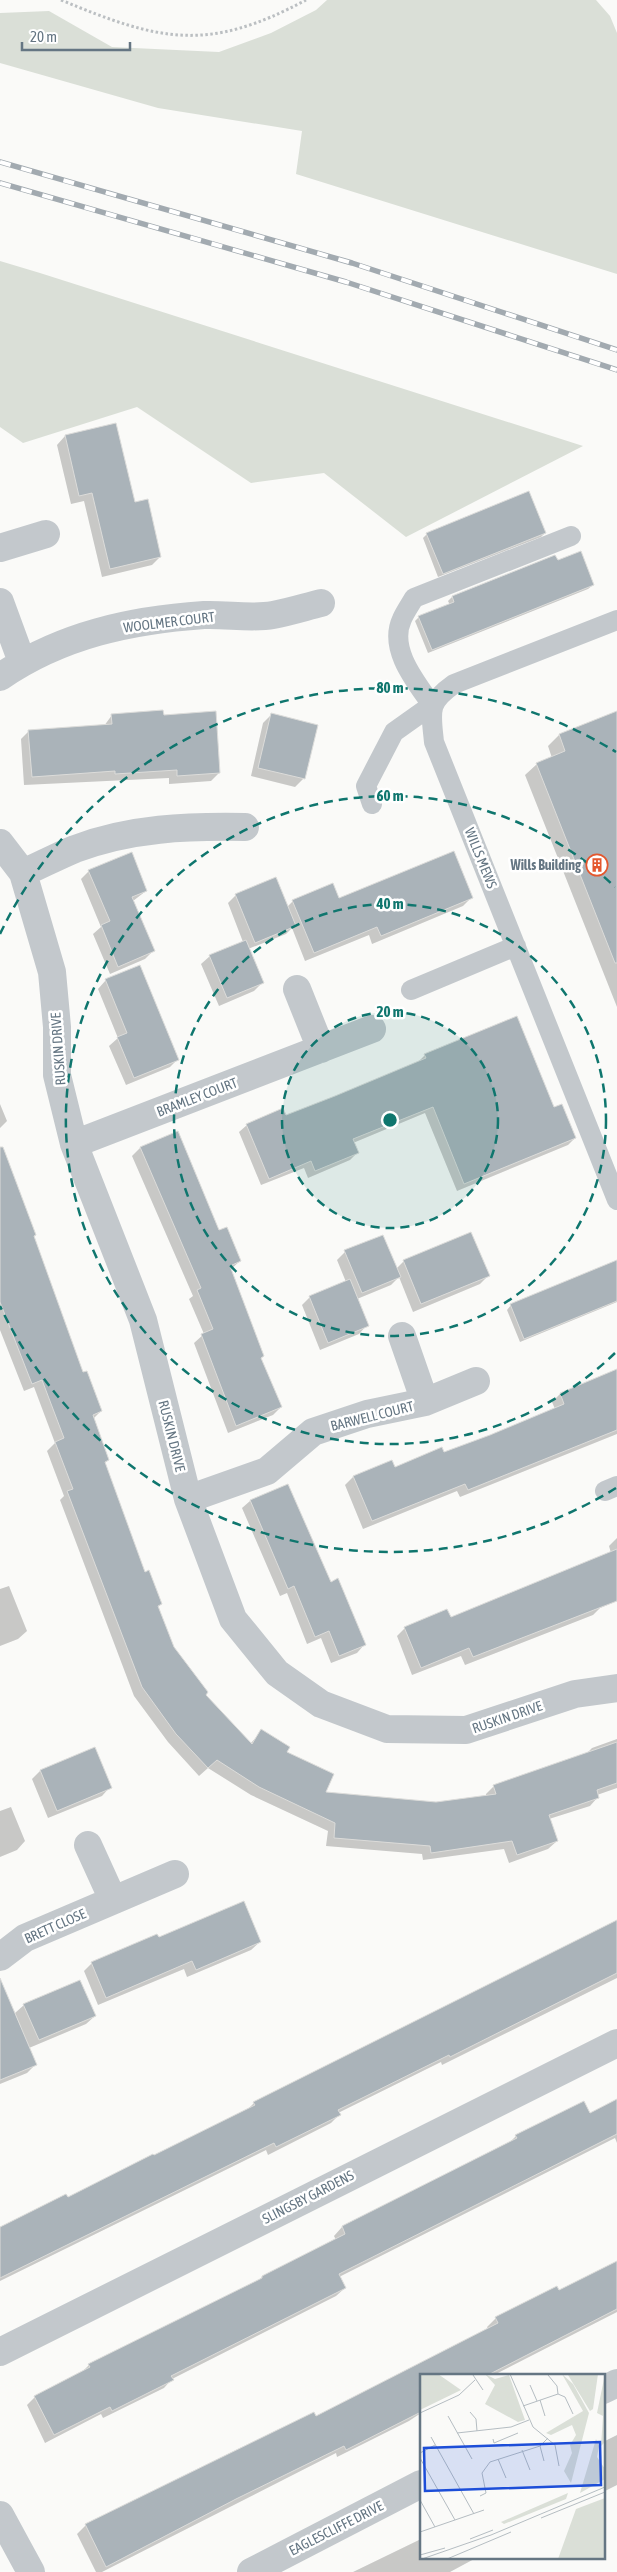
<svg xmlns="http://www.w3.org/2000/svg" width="617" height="2572" viewBox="0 0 617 2572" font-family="'Asap Condensed',sans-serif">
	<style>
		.green { fill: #dadfd7 }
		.shadow { fill: #0003 }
		.building { fill: #aab3b9; stroke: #dcdcda }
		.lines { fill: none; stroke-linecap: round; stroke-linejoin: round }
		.path { stroke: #bbbfc2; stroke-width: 3; stroke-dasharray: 2.5 2.5; stroke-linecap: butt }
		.lane { stroke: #c3c8cc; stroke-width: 20 }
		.street { stroke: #c3c8cc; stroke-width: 28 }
		.rail-casing { stroke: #a2aab0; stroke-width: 5.5 }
		.rail { stroke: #fff; stroke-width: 4; stroke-dasharray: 11; stroke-linecap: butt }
		.ring { fill: none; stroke: #0f766e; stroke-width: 2.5; stroke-dasharray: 9 6 }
		.labels { text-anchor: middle; stroke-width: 5; stroke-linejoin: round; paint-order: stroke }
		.street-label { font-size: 14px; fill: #657683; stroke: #fff }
		.poi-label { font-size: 14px; font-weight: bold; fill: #657683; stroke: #fff; text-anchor: end }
		.inset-road { fill: none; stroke: #b5bdc2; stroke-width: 1 }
		.view { fill: #1d4ed8; fill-opacity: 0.15; stroke: #1d4ed8; stroke-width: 2.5 }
		.inset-edge { fill: none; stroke: #657683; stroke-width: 2.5 }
		.centre { fill: #0f766e; stroke: #fff; stroke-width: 2.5 }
		.ring-label { font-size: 15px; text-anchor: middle; font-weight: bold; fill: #0f766e; stroke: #fff; stroke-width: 5; stroke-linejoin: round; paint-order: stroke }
	</style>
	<rect width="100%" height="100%" fill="#fafaf8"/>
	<path class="green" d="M 327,0 L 596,0 L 610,16 L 617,33 L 617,274 L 296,174 L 302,131 L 158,108 L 0,63 L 0,13 L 49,11 L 112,47 L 219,52 L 271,33 L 316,10 Z
		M 0,261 L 40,273 L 583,446 L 406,537 L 324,473 L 251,483 L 137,407 L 23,443 L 0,427 Z"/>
	<path class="shadow" d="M 115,424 L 134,503 L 160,557 L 152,565 L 102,577 L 84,501 L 71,504 L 57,445 L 65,436 Z
		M 545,533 L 541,537 L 438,577 L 423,538 L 427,534 Z
		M 555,557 L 557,562 L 593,585 L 588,589 L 428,653 L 415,621 L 419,617 L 450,605 L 448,601 L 452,597 Z
		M 112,715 L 162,716 L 219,773 L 211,781 L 169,784 L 169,778 L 24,785 L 21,739 L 29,731 L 104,726 Z
		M 271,715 L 304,778 L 295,787 L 251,776 L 263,723 Z
		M 617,719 L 617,1007 L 525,775 L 537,764 L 552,758 L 548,746 L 559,735 Z
		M 89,871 L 146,891 L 133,901 L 153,951 L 145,959 L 110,974 L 93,934 L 101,927 L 81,879 Z
		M 236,895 L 287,907 L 293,901 L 471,898 L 463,906 L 372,944 L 369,935 L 305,961 L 292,928 L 286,934 L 248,949 L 262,983 L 254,991 L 219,1006 L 201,964 L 210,956 L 243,942 L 228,903 Z
		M 106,980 L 178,1059 L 170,1067 L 126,1085 L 109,1046 L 118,1038 L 98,989 Z
		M 425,1055 L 553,1109 L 575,1138 L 568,1145 L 457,1191 L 425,1113 L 353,1143 L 357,1153 L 350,1160 L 308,1178 L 304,1168 L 261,1185 L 239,1132 L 247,1125 L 285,1117 L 418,1062 Z
		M 0,1104 L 7,1121 L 0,1128 Z
		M 177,1133 L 219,1231 L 240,1261 L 230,1270 L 260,1358 L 281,1407 L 273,1415 L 228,1433 L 194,1343 L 204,1334 L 189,1299 L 193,1296 L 132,1156 L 140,1148 Z
		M 0,1152 L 83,1374 L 101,1411 L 93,1419 L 108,1460 L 104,1464 L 144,1573 L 161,1604 L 157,1608 L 172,1647 L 204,1695 L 250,1744 L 262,1731 L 324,1793 L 436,1803 L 486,1796 L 486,1794 L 494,1786 L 586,1754 L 592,1748 L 617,1739 L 617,1788 L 597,1795 L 598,1797 L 590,1806 L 549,1819 L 557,1841 L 548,1849 L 509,1863 L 504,1849 L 423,1860 L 422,1854 L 326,1846 L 328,1831 L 251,1795 L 208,1768 L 199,1776 L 168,1742 L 134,1696 L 60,1500 L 64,1496 L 47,1451 L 55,1443 L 34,1387 L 24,1391 L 0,1330 Z
		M 345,1252 L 396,1269 L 404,1261 L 488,1276 L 480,1284 L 413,1312 L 399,1277 L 391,1285 L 357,1299 L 367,1325 L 359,1334 L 320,1350 L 302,1305 L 310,1297 L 346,1282 L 337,1260 Z
		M 617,1262 L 617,1302 L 520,1342 L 507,1310 L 511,1305 Z
		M 617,1371 L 617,1434 L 460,1497 L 457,1491 L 363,1529 L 345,1485 L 353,1477 L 394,1469 L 444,1454 L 555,1409 L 552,1402 L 560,1394 Z
		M 250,1501 L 330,1583 L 364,1645 L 357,1653 L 331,1663 L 321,1638 L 307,1644 L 287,1593 L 280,1596 L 242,1508 Z
		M 617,1538 L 617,1601 L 600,1608 L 593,1615 L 465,1665 L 461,1656 L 412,1675 L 397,1636 L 405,1628 L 450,1618 L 611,1553 L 609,1546 Z
		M 9,1586 L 27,1631 L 18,1639 L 0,1646 L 0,1589 Z
		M 94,1748 L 110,1787 L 102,1796 L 48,1818 L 32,1779 L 40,1771 Z
		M 11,1807 L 25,1841 L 17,1850 L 0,1857 L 0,1811 Z
		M 617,1921 L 617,1978 L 442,2065 L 441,2062 L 338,2113 L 339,2115 L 331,2123 L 268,2155 L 266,2150 L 0,2281 L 0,2283 L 0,2231 L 246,2111 L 254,2103 Z
		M 158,1939 L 260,1942 L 251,1950 L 187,1977 L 184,1969 L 98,2005 L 84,1971 L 92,1963 Z
		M 24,2005 L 95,2016 L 86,2024 L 29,2048 L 36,2064 L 27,2073 L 0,2084 L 0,2036 L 21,2027 L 15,2013 Z
		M 617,2100 L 617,2143 L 615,2138 L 339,2277 L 345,2288 L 336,2296 L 172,2379 L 164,2388 L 103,2418 L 101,2414 L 45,2443 L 27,2405 L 35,2397 L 81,2373 L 89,2365 L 258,2281 L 262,2277 L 336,2240 L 334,2236 L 342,2227 L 509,2143 L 516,2136 L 589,2114 Z
		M 617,2262 L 617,2312 L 492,2376 L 421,2376 L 421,2413 L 409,2421 L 337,2457 L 336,2453 L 102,2572 L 96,2572 L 77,2534 L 86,2525 L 313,2414 L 316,2418 L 488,2329 L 487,2327 L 496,2318 L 556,2288 L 558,2292 Z
		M 617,2435 L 617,2485 L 603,2492 L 603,2442 Z
		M 421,2539 L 421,2558 L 476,2558 L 450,2572 L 353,2572 Z"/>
	<path class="building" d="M 116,423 L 135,502 L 148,499 L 161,557 L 110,569 L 92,493 L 79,496 L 65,435 Z
		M 529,491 L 546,533 L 443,574 L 426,533 Z
		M 581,551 L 594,585 L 432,650 L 418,616 L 454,602 L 452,596 L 555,555 L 558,560 Z
		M 163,710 L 164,715 L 216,711 L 220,773 L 177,776 L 177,770 L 115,774 L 115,771 L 32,777 L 28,730 L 112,724 L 111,714 Z
		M 617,711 L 617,963 L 615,963 L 536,763 L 565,751 L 559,734 Z
		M 271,713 L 318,725 L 305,779 L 258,768 Z
		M 454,851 L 473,898 L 381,936 L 377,927 L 314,953 L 292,900 L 333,883 L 339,898 Z
		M 132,852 L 147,891 L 132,897 L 155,951 L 118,967 L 101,925 L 110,921 L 88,870 Z
		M 276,877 L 296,926 L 255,943 L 235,894 Z
		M 246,940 L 264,983 L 227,998 L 209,955 Z
		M 140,965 L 179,1060 L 134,1078 L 117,1037 L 127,1033 L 105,979 Z
		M 517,1016 L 554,1107 L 562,1104 L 576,1138 L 464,1184 L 433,1107 L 353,1139 L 359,1153 L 315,1171 L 311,1161 L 269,1179 L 246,1124 L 283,1108 L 286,1115 L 335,1096 L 426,1058 L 424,1054 Z
		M 178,1131 L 219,1230 L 227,1227 L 241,1261 L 230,1266 L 264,1356 L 261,1358 L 282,1407 L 236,1426 L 201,1334 L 213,1329 L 197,1290 L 201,1288 L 140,1147 Z
		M 0,1147 L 3,1147 L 36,1235 L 34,1236 L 83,1372 L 87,1371 L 102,1411 L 93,1415 L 109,1460 L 105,1462 L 145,1572 L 149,1570 L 162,1604 L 158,1606 L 174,1647 L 208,1692 L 206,1695 L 252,1744 L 261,1729 L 290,1747 L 287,1752 L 334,1774 L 326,1792 L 436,1802 L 496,1794 L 493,1785 L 617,1742 L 617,1783 L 597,1790 L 599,1798 L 549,1815 L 558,1841 L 517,1855 L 512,1841 L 431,1853 L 430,1846 L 334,1838 L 335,1823 L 259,1787 L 217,1760 L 208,1768 L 176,1734 L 142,1687 L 67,1491 L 73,1489 L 55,1442 L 64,1438 L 42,1380 L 32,1384 L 0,1302 Z
		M 471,1232 L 490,1276 L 421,1304 L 403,1260 Z
		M 383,1235 L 401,1277 L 362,1293 L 344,1250 Z
		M 617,1260 L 617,1301 L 524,1339 L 510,1304 Z
		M 350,1279 L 369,1326 L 328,1343 L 309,1296 Z
		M 617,1369 L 617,1430 L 468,1490 L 465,1484 L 372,1521 L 353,1476 L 392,1460 L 395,1467 L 442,1447 L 444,1452 L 490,1435 L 564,1404 L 560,1393 Z
		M 288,1484 L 331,1582 L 338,1578 L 366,1645 L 339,1656 L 329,1631 L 315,1637 L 294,1586 L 288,1589 L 250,1500 Z
		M 617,1549 L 617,1601 L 473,1657 L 469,1648 L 421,1668 L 404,1627 L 447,1609 L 451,1617 Z
		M 95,1747 L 112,1788 L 57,1811 L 40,1770 Z
		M 244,1901 L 261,1942 L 196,1970 L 192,1961 L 106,1998 L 91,1962 L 157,1934 L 159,1937 Z
		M 617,1920 L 617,1973 L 450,2057 L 449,2055 L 338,2110 L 341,2115 L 276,2147 L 274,2143 L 0,2278 L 0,2227 L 66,2194 L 68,2197 L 153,2154 L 154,2155 L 255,2105 L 253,2102 Z
		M 0,1978 L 37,2065 L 0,2080 Z
		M 80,1980 L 96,2016 L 39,2040 L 23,2004 Z
		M 617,2099 L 617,2134 L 339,2274 L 346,2288 L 171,2376 L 174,2380 L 112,2411 L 110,2407 L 54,2435 L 34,2396 L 90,2367 L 88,2364 L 262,2278 L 262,2276 L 345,2234 L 342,2226 L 517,2138 L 515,2135 L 584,2101 L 590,2113 Z
		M 617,2261 L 617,2309 L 486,2376 L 421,2376 L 421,2412 L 346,2450 L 344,2446 L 236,2499 L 106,2567 L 85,2524 L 314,2412 L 316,2416 L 498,2323 L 495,2317 L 557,2286 L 559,2290 Z"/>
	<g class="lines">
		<path class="path" d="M 61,0 C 160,41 207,53 306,0"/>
		<path class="lane" d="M 617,620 L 454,684 C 427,703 431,711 434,742 L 617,1200
			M 372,804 L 366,786 L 394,732 L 432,705 C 416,682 388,649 402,619 C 405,612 410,605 414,598 L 571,536
			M 411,990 L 516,946
			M 605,1491 L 617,1486"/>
		<path class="street" d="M 0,548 L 46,534
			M 0,602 L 22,662
			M 0,677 C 61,635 131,620 204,615 C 227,614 251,619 273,615 C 289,612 305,607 321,603
			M 0,843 L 23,873 L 52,972 L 57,1027 L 57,1075 L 74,1144 L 143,1320 L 188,1499 L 233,1619 L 277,1673 L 321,1704 L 387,1729 L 466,1730 L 575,1694 L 617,1688
			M 23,873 C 41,865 58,856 75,849 C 130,828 188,826 245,827
			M 297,989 L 321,1049
			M 74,1144 L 372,1029
			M 402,1336 L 425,1402
			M 188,1499 L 267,1471 L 313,1432 L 367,1414 L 425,1402 L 476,1381
			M 88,1845 L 113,1900
			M 0,1957 L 25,1938 L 175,1874
			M 0,2352 L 617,2043
			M 603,2390 L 617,2383
			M 0,2515 L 31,2572
			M 251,2572 L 421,2484"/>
		<g class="rail-casing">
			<path id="rail" d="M 0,162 L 352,263 L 617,350
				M 0,183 L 346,282 L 617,370"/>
		</g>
		<use href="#rail" class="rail"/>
	</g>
	<circle cx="390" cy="1120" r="108" fill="#0f766e" fill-opacity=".12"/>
	<g class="ring">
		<circle cx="390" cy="1120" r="108"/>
		<circle cx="390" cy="1120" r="216"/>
		<path d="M615 1353A324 324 0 1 1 615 887"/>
		<path d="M616 1488A432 432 0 0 1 0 1306M0 934A432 432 0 0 1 616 752"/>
	</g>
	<defs>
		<g id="building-ring" transform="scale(1.125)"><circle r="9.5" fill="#fff" stroke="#e4572e" stroke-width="1.5"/><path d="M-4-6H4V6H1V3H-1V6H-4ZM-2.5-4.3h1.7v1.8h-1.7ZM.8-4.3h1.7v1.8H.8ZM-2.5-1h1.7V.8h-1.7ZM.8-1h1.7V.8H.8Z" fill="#e4572e"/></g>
	</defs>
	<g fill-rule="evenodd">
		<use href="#building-ring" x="597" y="865"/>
	</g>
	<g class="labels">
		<g class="street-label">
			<text transform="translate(169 622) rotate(-7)" y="5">WOOLMER COURT</text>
			<text transform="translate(481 858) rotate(68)" y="5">WILLS MEWS</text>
			<text transform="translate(58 1049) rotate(-94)" y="5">RUSKIN DRIVE</text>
			<text transform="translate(197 1097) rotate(-21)" y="5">BRAMLEY COURT</text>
			<text transform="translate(372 1416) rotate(-14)" y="5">BARWELL COURT</text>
			<text transform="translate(172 1436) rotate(76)" y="5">RUSKIN DRIVE</text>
			<text transform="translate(507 1717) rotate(-19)" y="5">RUSKIN DRIVE</text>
			<text transform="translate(55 1926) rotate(-24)" y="5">BRETT CLOSE</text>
			<text transform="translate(308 2197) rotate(-27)" y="5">SLINGSBY GARDENS</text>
			<text transform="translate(336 2528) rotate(-27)" y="5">EAGLESCLIFFE DRIVE</text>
		</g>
		<g class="poi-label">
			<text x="581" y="870">Wills Building</text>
		</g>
	</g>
	<g transform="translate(420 2374)">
		<rect width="185" height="185" fill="#fafaf8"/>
		<path d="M 0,0 L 18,0 L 41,16 L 0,36 ZM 65,0 L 75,5 L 89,1 L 105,46 L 98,48 L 65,30 L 75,11 ZM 142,0 L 153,10 L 169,39 L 151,109 L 144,97 L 152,79 L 150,71 L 156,61 L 152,51 L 131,61 L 126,59 L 163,37 ZM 178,0 L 173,35 L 170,37 L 148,1 ZM 185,0 L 185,68 L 181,72 L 183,42 L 177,39 ZM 176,65 L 179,72 L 177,83 L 185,95 L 185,105 L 160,119 ZM 148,119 L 146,125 L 84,150 L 81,148 ZM 185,124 L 185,185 L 138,185 L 156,135 Z" fill="#dadfd7"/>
		<path class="inset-road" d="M 90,0 L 113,53 L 135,71 L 139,92M 53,1 L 63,16M 110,11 L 117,27M 138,20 L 145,23 L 153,40M 120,26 L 125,42M 103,32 L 138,20 L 137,12 L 128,1M 50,38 L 56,45 L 57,57M 0,39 L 39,21 L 55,6M 28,42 L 52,85M 37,59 L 91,53 L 109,46M 11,63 L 54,140M 73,65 L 74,69 L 98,59M 120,72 L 124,87M 102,76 L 110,96M 0,79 L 15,71M 0,84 L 35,146M 78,85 L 86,104M 60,122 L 66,119 L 62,99 L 70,88 L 120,72 L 128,64M 0,126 L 15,153M 121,144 L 185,118M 0,158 L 64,136M 50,165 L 73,156M 0,181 L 25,174M 2,185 L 71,161 L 185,113M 27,185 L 91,158"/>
		<path class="view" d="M 180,68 L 181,111 L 5,117 L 4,74 Z"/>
		<rect width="185" height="185" class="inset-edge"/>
	</g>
	<circle cx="390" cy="1120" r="8" class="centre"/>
	<g class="ring-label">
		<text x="390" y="693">80 m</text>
		<text x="390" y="801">60 m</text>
		<text x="390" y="909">40 m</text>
		<text x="390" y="1017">20 m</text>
	</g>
	<path d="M22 42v8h108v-8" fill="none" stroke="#657683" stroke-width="2.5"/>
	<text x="30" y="42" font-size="15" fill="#657683" stroke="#ffffff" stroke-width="4" paint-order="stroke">20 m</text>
</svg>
